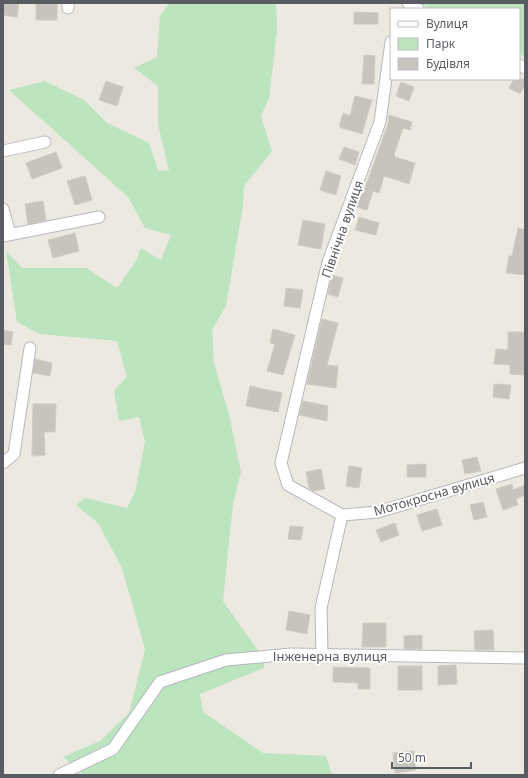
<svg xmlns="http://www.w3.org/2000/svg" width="528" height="778" viewBox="0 0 528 778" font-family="'Noto Sans',sans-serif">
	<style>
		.green { fill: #bce4bf }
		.building { fill: #c6c4bd; stroke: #d0ccbe }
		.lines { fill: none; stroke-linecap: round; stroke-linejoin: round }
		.street-casing { stroke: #b6b8bd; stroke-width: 13 }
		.street { stroke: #fff; stroke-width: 11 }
		.labels { text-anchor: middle; stroke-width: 4; stroke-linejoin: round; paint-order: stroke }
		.street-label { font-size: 13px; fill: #595c61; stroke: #fff }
	</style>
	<rect width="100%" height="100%" fill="#eceae0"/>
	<path class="green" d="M 169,3 L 276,3 L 277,31 L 269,98 L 261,116 L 272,151 L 244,186 L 243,206 L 226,306 L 212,330 L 214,363 L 229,414 L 241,472 L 233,504 L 223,601 L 264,659 L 264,668 L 200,694 L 203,712 L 263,753 L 326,756 L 332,775 L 84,775 L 63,757 L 100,741 L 129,713 L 145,649 L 122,568 L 98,523 L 76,505 L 85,498 L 127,508 L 135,492 L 145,442 L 139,417 L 119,421 L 114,390 L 127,377 L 117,341 L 40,334 L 17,322 L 6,251 L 22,268 L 86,268 L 117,288 L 136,261 L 141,248 L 161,260 L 171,235 L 145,228 L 128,197 L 9,90 L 45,81 L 84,100 L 107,123 L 149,143 L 158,170 L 169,171 L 158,124 L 158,86 L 134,68 L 157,57 L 160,16 Z
		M 418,3 L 525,3 L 525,57 L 519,54 L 519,9 L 430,9 Z"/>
	<path class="building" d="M 3,3 L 19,3 L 17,17 L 3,15 Z
		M 36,4 L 57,4 L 57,20 L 36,20 Z
		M 354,12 L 378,13 L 378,24 L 354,24 Z
		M 364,55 L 375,56 L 374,84 L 362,84 Z
		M 514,79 L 525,79 L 525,85 L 520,94 L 509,88 Z
		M 106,81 L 123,87 L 117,106 L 99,100 Z
		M 401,82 L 414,87 L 409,101 L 396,96 Z
		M 355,96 L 372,100 L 362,134 L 339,127 L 343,113 L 350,116 Z
		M 389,115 L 412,122 L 410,130 L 403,128 L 394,154 L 395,157 L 415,163 L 409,184 L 384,176 L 379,193 L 373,191 L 367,210 L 356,207 L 362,190 L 364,191 L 388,124 Z
		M 344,147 L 359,152 L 355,165 L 339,159 Z
		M 56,152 L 62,168 L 32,179 L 26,163 Z
		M 326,171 L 341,176 L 336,195 L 320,190 Z
		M 85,176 L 92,200 L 75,205 L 67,181 Z
		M 43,201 L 46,220 L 28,224 L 25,204 Z
		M 359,217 L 379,223 L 376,235 L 355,230 Z
		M 303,220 L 325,224 L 321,249 L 298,245 Z
		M 518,228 L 525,230 L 525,275 L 506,273 L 509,256 L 512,256 Z
		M 75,233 L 79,251 L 53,258 L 48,240 Z
		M 332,275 L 343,278 L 338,297 L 328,294 Z
		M 286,288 L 303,290 L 300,308 L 284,306 Z
		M 322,319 L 338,323 L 327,365 L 338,366 L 336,388 L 307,384 Z
		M 273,329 L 295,335 L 283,375 L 267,371 L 275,344 L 270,343 Z
		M 3,330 L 13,332 L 11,345 L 3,344 Z
		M 508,332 L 525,332 L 525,375 L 510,374 L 510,365 L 494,364 L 496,349 L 508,350 Z
		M 35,359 L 52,363 L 50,376 L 33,373 Z
		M 494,384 L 511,385 L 509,399 L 493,397 Z
		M 250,386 L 282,393 L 278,412 L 246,406 Z
		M 303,401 L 328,406 L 327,421 L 299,415 Z
		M 33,404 L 56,404 L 55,432 L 44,432 L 45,455 L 32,456 Z
		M 477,457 L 481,471 L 465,474 L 462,460 Z
		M 426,464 L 426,477 L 407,477 L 407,465 Z
		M 349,466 L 362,468 L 359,488 L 346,486 Z
		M 321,469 L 325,489 L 313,491 L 309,488 L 306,472 Z
		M 512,484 L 513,490 L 525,485 L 525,495 L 516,499 L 518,505 L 503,510 L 496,489 Z
		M 483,502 L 487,517 L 474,520 L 470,505 Z
		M 437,509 L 442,525 L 422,531 L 417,515 Z
		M 395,523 L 399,535 L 381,542 L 376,530 Z
		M 290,526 L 303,527 L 301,540 L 288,539 Z
		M 289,611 L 310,615 L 307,634 L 286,630 Z
		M 363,623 L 386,623 L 386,647 L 362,647 Z
		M 493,630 L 494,650 L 475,650 L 474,631 Z
		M 422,635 L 422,649 L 404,649 L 404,636 Z
		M 456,665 L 457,684 L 438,685 L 438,666 Z
		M 398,666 L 422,666 L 422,690 L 398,690 Z
		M 333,667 L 370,668 L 370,689 L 358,689 L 358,683 L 333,682 Z
		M 414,751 L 416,770 L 395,773 L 393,753 Z"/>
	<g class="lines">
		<g class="street-casing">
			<path id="street" d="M 408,3 L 418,9
				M 68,8 L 68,3
				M 519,65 L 525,68
				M 3,151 L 45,142
				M 3,209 L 10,234
				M 3,236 L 99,217
				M 3,463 L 14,454 L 30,348
				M 342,515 L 378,512 L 525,468
				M 322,655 L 321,608 L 342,515 L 288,485 L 281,463 L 328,262 L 380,122 L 391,42
				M 59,775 L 113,749 L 160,682 L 226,660 L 291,654 L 525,658"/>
		</g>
		<use href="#street" class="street"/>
	</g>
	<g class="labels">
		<g class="street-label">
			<text transform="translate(342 229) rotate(-71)" y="5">Північна вулиця</text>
			<text transform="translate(434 494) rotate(-16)" y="5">Мотокросна вулиця</text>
			<text x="330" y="661">Інженерна вулиця</text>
		</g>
	</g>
	<rect width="528" height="778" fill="none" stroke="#595c61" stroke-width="8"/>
	<rect x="390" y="8" width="130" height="72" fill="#ffffff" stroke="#bdbec0"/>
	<rect x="398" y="21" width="20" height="6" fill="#ffffff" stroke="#bdbec0"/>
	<text x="426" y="28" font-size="12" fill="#595c61">Вулиця</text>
	<rect x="398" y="38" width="20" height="12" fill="#bce4bf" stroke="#bdbec0"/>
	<text x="426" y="48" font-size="12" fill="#595c61">Парк</text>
	<rect x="398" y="58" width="20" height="12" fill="#c6c4bd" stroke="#bdbec0"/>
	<text x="426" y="68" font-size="12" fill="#595c61">Будівля</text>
	<path d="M392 762v6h79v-6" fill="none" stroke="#595c61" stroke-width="2"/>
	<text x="398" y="762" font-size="12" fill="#595c61" stroke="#ffffff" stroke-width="3" paint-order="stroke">50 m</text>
</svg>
